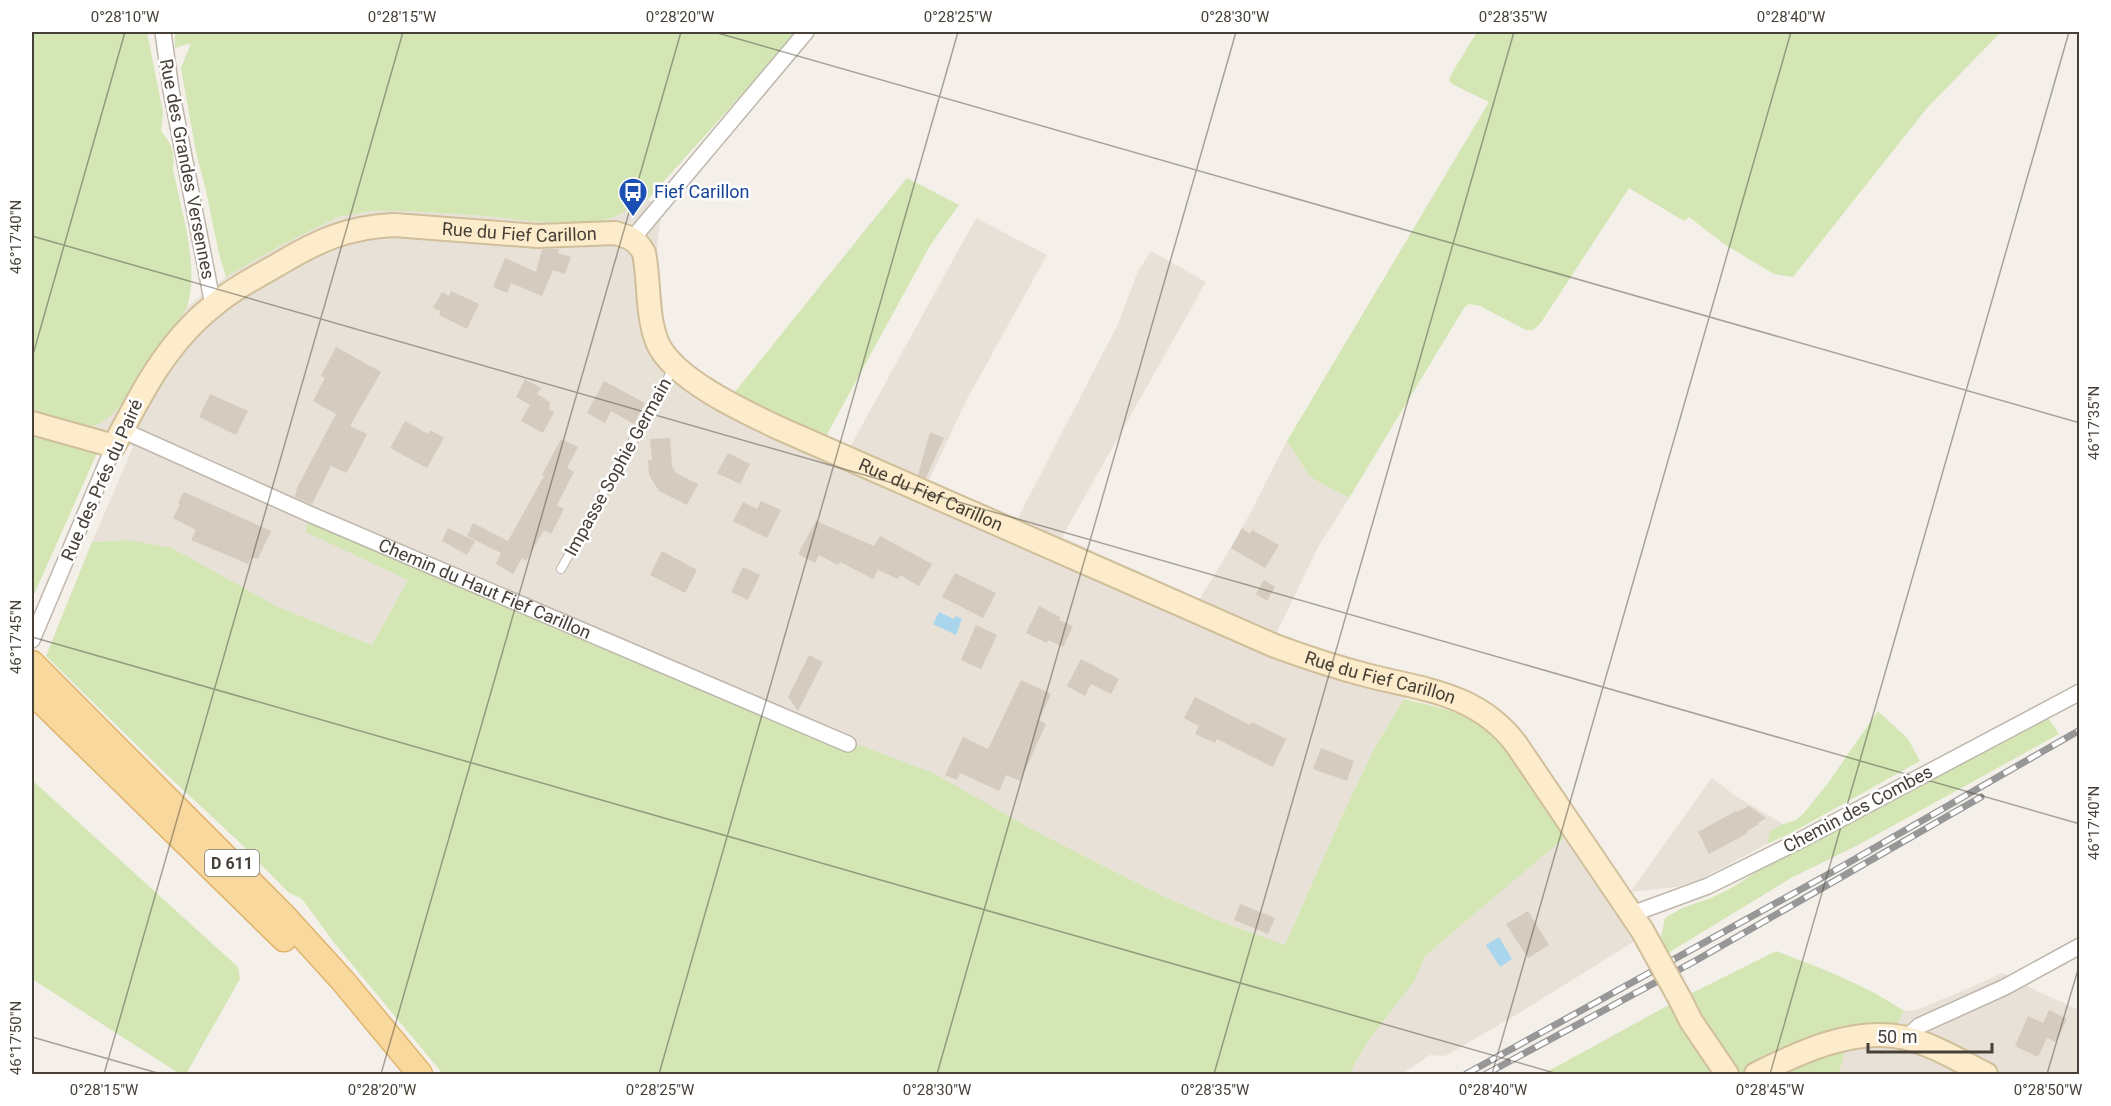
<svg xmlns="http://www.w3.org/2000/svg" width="2111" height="1106" viewBox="0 0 2111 1106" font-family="Roboto,sans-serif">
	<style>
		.residential { fill: #e7e1d7 }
		.green { fill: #d3e6b4 }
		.water { fill: #a9d6ed }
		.building { fill: #d5cbbf }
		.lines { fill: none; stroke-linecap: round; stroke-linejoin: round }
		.lane-casing { stroke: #bfb7ac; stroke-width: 10 }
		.street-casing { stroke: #bfb7ac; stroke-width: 18 }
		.secondary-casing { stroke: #d1bf9b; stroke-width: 26 }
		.primary-casing { stroke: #deb46d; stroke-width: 27 }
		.lane { stroke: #fff; stroke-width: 8 }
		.street { stroke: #fff; stroke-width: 15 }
		.secondary { stroke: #fceccb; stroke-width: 22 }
		.primary { stroke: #f9d89d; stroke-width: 24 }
		.rail-casing { stroke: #979797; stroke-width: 7 }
		.rail { stroke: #fff; stroke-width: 4.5; stroke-dasharray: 14; stroke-linecap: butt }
		.secondary-bridge-casing { stroke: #d1bf9b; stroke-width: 26; stroke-linecap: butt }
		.secondary-bridge { stroke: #fceccb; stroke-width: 22 }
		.ticks { fill: none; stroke: #474038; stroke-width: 1.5; stroke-opacity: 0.45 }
		.labels { text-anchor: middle; stroke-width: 5; stroke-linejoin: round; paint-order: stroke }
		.shield { fill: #fff; stroke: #7e7974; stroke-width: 1.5 }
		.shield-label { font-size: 16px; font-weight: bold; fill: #474038 }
		.street-label { font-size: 18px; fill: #474038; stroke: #fff }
		.transit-label { font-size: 18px; fill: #164399; stroke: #fff; text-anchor: start }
		.neatline { fill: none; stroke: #474038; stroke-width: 2 }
		.ticks-label { font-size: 15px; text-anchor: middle; fill: #474038 }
	</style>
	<rect width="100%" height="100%" fill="#f4f0e9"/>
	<path class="residential" d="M 648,199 L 661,215 L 657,247 L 657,264 L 662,316 L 669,342 L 691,365 L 714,382 L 764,409 L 849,449 L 976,218 L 1047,255 L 967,399 L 929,480 L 1018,518 L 1118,324 L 1138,271 L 1151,251 L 1206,282 L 1062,537 L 1200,599 L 1245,523 L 1287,441 L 1310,477 L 1349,498 L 1318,547 L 1277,632 L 1315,649 L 1412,674 L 1404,699 L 1375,747 L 1341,818 L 1285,945 L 1224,923 L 1163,896 L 1035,831 L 847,748 L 354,554 L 408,580 L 372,645 L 278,607 L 228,580 L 129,540 L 92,542 L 133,447 L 91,428 L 104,421 L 161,348 L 187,307 L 226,277 L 278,247 L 338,217 L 371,211 L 408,211 L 486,216 L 529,221 L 591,224 L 612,218 Z
		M 1712,778 L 1737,797 L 1783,824 L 1770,831 L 1767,844 L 1703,878 L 1676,887 L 1630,892 Z
		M 1564,838 L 1635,941 L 1516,1015 L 1445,1056 L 1430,1055 L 1402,1074 L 1349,1074 L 1368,1041 L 1415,980 L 1425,956 Z
		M 2003,973 L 2039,992 L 2079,1010 L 2079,1074 L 1839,1074 L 1850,1031 L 1897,1024 L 1904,1011 L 1916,1010 L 1958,993 Z"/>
	<path class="green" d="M 32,32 L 147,32 L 163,112 L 161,131 C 172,145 175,151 173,169 C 181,210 200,268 187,307 C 170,335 123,417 94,426 C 83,430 43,416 32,411 Z
		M 175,32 L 798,32 L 648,199 L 612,218 L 591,224 L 529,221 L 486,216 L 408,211 L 371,211 L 338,217 L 278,247 L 226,277 L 219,254 L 206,191 L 196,152 L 181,68 L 191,43 L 175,48 Z
		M 1477,32 L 2001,32 L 1927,108 L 1793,277 L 1774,274 L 1724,244 L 1689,217 L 1684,221 L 1629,188 L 1540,324 L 1533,330 L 1526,330 L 1480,306 L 1469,304 L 1464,308 L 1349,498 L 1310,477 L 1287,441 L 1489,102 L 1452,84 L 1449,80 L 1453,71 Z
		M 907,178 L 959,205 L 931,244 L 825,438 L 734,393 Z
		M 32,430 L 97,453 L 32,599 Z
		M 307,520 L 847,748 L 859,745 L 933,773 L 1035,831 L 1163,896 L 1224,923 L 1285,945 L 1341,818 L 1375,747 L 1404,699 C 1428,705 1453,709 1474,722 C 1511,743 1542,802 1564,838 L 1425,956 L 1415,980 L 1368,1041 L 1349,1074 L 443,1074 L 335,944 L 302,899 L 288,892 L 237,840 L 164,772 L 46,656 L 92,542 L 129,540 L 172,548 L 278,607 L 372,645 L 408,580 L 306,532 Z
		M 1878,711 L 1908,739 L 1920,761 L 1791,833 L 1767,844 L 1770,831 L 1783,824 L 1796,820 L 1804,813 L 1828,783 Z
		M 2047,716 L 2059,734 L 1858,845 L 1791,878 L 1668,953 L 1661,937 L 1665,918 L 1682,908 L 1711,898 L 1733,887 L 1780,857 Z
		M 32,780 L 238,967 L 240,979 L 186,1074 L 180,1074 L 32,979 Z
		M 1776,951 C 1820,968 1864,984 1904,1011 L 1897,1024 L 1850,1031 L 1839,1074 L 1543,1074 L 1680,999 Z"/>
	<path class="water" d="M 939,612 L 954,619 L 956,616 L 962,619 L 956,635 L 933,624 Z
		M 1499,937 L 1512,959 L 1500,967 L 1486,945 Z"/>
	<path class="building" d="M 542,249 L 559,249 L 558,253 L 571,257 L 565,274 L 553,270 L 542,296 L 511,283 L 507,293 L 493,287 L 505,258 L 536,272 Z
		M 451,291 L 479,304 L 467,329 L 439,315 L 441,311 L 433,308 L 442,292 L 449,296 Z
		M 336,347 L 381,372 L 350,426 L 367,434 L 355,458 L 346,473 L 331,466 L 312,504 L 295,497 L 297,488 L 336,414 L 313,401 L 325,378 L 321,376 Z
		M 525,379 L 541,388 L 537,394 L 550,402 L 549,409 L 554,412 L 543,433 L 521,421 L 530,405 L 516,397 Z
		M 604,381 L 645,403 L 634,424 L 611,411 L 605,423 L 587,413 Z
		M 210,394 L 248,411 L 236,435 L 199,417 Z
		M 405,421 L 428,434 L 430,430 L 444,438 L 427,468 L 390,448 Z
		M 930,432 L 944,438 L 926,478 L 918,475 Z
		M 670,438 L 672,466 L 676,473 L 698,484 L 687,505 L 659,491 L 649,475 L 648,460 L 652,460 L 650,439 Z
		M 561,439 L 578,447 L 567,468 L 574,472 L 557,505 L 564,509 L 551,534 L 544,530 L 526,561 L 522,558 L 513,574 L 496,564 L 501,553 L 467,536 L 473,523 L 508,541 L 544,476 L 542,475 Z
		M 728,453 L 750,464 L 740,484 L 717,473 Z
		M 184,492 L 271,531 L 258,559 L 251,557 L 248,564 L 191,540 L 196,530 L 173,518 L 180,504 L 178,503 Z
		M 761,501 L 781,510 L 767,538 L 733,521 L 743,502 L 757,509 Z
		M 816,521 L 874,546 L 880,536 L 932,564 L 919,586 L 900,575 L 898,579 L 878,570 L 873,579 L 840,562 L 838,565 L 819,555 L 815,563 L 798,554 Z
		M 448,528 L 475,541 L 467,555 L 442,541 Z
		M 1242,528 L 1250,534 L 1252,530 L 1279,545 L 1265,568 L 1231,548 Z
		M 662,551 L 697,570 L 685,593 L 650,575 Z
		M 743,567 L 760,575 L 748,600 L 731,592 Z
		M 955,573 L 996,593 L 983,618 L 942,597 Z
		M 1264,580 L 1275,587 L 1267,601 L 1256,594 Z
		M 1039,606 L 1060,617 L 1059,620 L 1073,626 L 1063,647 L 1048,640 L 1047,643 L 1026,633 Z
		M 976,625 L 997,635 L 981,669 L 961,660 Z
		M 809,655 L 823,662 L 798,711 L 788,697 Z
		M 1081,659 L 1119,679 L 1111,694 L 1091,684 L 1085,696 L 1067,686 Z
		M 1021,680 L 1051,694 L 1039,720 L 1046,724 L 1020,781 L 1006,775 L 999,791 L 960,773 L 957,780 L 945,775 L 963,737 L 988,749 Z
		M 1195,697 L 1250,725 L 1252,722 L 1286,739 L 1273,767 L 1217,739 L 1215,743 L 1195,734 L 1199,726 L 1184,718 Z
		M 1321,748 L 1354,761 L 1347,781 L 1313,769 Z
		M 1749,806 L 1766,818 L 1758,823 L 1759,824 L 1747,831 L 1748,833 L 1709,854 L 1698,832 L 1736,811 L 1737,812 Z
		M 1240,904 L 1275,918 L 1268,934 L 1234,920 Z
		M 1528,911 L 1549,945 L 1528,958 L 1506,924 Z
		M 2049,1010 L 2067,1019 L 2056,1042 L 2047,1038 L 2038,1057 L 2015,1046 L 2028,1016 L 2043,1023 Z"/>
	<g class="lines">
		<g class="lane-casing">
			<path id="lane" d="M 561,569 L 674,367"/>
		</g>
		<g class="street-casing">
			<g id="street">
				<path d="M 163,32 L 171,90 L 213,305"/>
				<path d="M 633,238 L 806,32"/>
				<path id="s1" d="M 122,430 L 314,516 L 848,744"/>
				<path d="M 32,640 L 114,446"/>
				<path d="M 1632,914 L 1708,886 L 1799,841 L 2080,692"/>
				<path d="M 1906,1038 L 1919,1026 L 2005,987 L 2080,946"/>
			</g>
		</g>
		<g class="secondary-casing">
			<g id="secondary">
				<path id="s2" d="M 32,423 L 114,446 C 140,395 167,342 213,306 C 233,289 256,277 279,264 C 317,241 348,227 394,225 L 538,236 L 615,233 C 630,237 637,240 644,253 C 650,282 646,316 658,344 C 675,380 745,412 781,429 L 1275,646 C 1305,657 1335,667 1366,675 C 1424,690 1477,693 1516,744 L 1642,930"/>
				<path d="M 1680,999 L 1691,1021 L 1727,1074"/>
				<path d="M 1756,1074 C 1800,1052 1855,1026 1906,1038 C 1934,1045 1960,1061 1986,1074"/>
			</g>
		</g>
		<g class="primary-casing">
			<path id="primary" d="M 32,663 L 284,916 L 343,981 L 420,1074
				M 32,692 L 284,939"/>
		</g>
		<use href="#lane" class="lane"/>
		<use href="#street" class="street"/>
		<use href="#secondary" class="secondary"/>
		<use href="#primary" class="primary"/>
		<g class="rail-casing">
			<path id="rail" d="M 1466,1074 L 1834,871 L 2080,730
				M 1486,1074 L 1695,961 L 1981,797"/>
		</g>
		<use href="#rail" class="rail"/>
		<g class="secondary-bridge-casing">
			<path id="secondary-bridge" d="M 1642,930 L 1680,999"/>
		</g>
		<use href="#secondary-bridge" class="secondary-bridge"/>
	</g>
	<path class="ticks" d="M 714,32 L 2080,423M 32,236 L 2080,824M 32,358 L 125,32M 32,637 L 1558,1074M 32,1037 L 161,1074M 104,1074 L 403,32M 381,1074 L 681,32M 659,1074 L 958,32M 937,1074 L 1236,32M 1214,1074 L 1514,32M 1492,1074 L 1791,32M 1770,1074 L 2069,32M 2047,1074 L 2080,963"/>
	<defs>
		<g id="bus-pin" transform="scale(1.5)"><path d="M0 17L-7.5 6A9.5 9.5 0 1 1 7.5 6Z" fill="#1a4fb4" stroke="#fff"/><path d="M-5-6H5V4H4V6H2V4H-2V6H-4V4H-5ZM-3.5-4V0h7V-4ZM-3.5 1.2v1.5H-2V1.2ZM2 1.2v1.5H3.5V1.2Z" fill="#fff"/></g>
	</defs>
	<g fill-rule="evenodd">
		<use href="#bus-pin" x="633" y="192"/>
	</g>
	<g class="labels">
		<rect class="shield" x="205" y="850" width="54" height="26" rx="4.5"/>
		<g class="shield-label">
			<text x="232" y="869">D 611</text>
		</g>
		<g class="street-label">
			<text transform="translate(187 169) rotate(79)" y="6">Rue des Grandes Versennes</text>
			<text dy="6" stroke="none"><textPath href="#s2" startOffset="585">Rue du Fief Carillon</textPath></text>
			<text transform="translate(618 467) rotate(-61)" y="6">Impasse Sophie Germain</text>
			<text transform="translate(102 480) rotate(-66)" y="6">Rue des Prés du Pairé</text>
			<text dy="6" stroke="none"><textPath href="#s2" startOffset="1125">Rue du Fief Carillon</textPath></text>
			<text dy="6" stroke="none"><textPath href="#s1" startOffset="396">Chemin du Haut Fief Carillon</textPath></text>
			<text dy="6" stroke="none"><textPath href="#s2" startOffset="1611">Rue du Fief Carillon</textPath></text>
			<text transform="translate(1858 809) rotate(-28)" y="6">Chemin des Combes</text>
		</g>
		<g class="transit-label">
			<text x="654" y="198">Fief Carillon</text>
		</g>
	</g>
	<rect width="2111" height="1106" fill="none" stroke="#ffffff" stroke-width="66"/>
	<path d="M1868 1043v9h124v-9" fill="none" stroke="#474038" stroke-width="3"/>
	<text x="1877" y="1043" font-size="18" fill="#474038" stroke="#ffffff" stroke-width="4.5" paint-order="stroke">50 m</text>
	<rect x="33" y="33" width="2045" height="1040" class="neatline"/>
	<g class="ticks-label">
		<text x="125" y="22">0°28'10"W</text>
		<text x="402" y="22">0°28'15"W</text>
		<text x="680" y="22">0°28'20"W</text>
		<text x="958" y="22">0°28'25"W</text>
		<text x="1235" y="22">0°28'30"W</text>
		<text x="1513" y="22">0°28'35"W</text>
		<text x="1791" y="22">0°28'40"W</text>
		<text transform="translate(16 237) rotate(-90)" y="5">46°17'40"N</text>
		<text transform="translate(2094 423) rotate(-90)" y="5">46°17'35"N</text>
		<text transform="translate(16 637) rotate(-90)" y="5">46°17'45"N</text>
		<text transform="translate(2094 823) rotate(-90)" y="5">46°17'40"N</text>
		<text transform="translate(16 1038) rotate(-90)" y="5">46°17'50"N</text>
		<text x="104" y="1095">0°28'15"W</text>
		<text x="382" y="1095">0°28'20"W</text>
		<text x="660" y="1095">0°28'25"W</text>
		<text x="937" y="1095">0°28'30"W</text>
		<text x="1215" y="1095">0°28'35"W</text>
		<text x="1493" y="1095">0°28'40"W</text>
		<text x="1770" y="1095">0°28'45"W</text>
		<text x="2048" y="1095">0°28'50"W</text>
	</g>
</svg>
